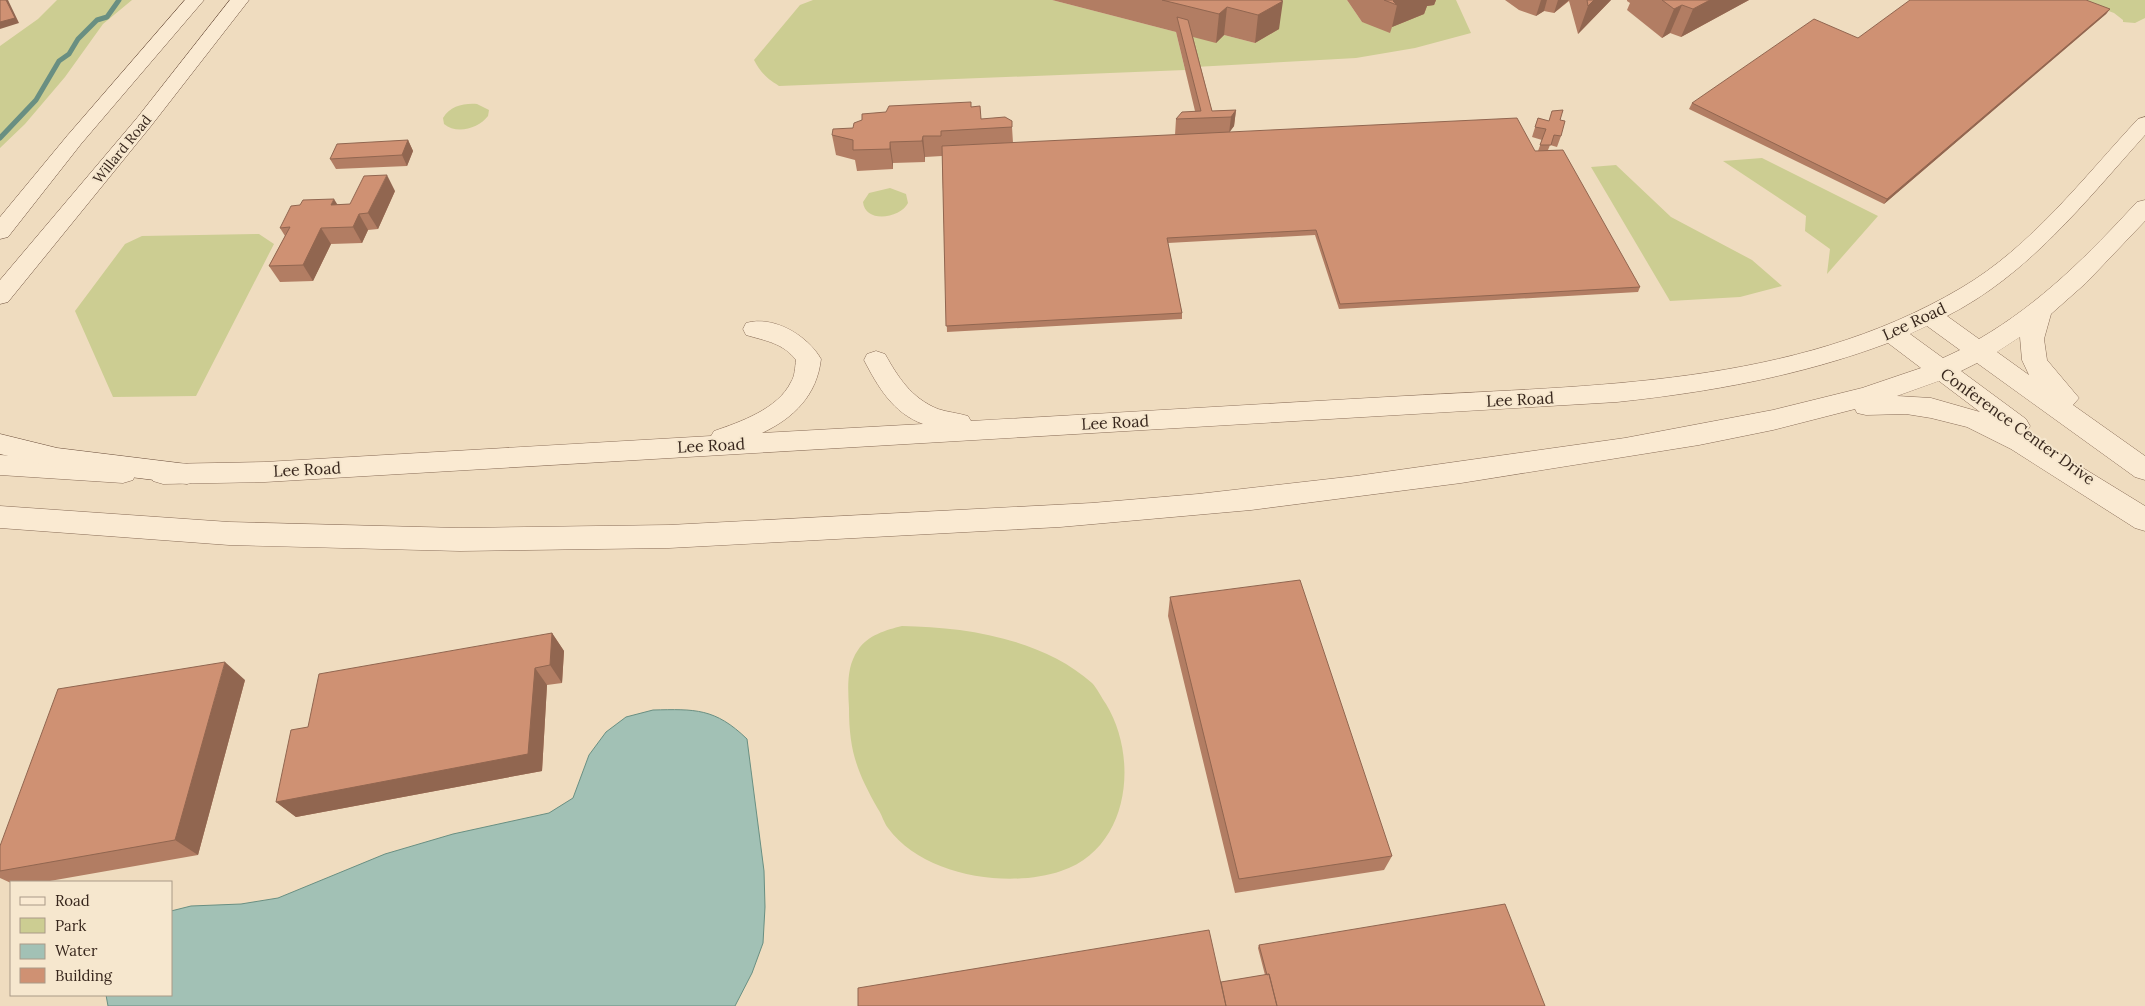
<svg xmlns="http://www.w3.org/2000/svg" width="2145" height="1006" viewBox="0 0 2145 1006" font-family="Lora,serif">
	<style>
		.green { fill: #cccd92 }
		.water { fill: #a2c1b5; stroke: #698f82 }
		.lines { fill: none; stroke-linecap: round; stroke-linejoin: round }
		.stream { stroke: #698f82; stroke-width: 5 }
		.tertiary-casing { stroke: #886c57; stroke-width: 1 }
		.secondary-casing { stroke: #6a4d3a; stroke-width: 1 }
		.tertiary { fill: #faead2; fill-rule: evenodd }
		.secondary { fill: #faead2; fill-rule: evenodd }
		.wall { fill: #b27d63 }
		.shaded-wall { fill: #916650 }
		.building { fill: #cf9173; stroke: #916650 }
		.labels { text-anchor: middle; stroke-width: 4; stroke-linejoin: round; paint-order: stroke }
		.far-street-label { font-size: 14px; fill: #37261c; stroke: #f6e7ce }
		.street-label { font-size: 16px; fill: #37261c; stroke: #f6e7ce }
	</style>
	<rect width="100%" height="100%" fill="#efdcbf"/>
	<path class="green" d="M 57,0 L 132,0 L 103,24 L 65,77 L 25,124 L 0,148 L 0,46 L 38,19 Z
		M 813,0 L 1052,0 L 1176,32 L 1185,70 L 779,86 C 766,78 761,73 754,60 L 800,5 Z
		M 1259,0 L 1347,0 L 1362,22 L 1385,27 L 1431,0 L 1456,0 L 1471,33 L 1415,48 L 1356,58 L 1195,67 L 1187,35 L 1224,35 L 1255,43 L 1278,29 Z
		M 2079,0 L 2145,0 L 2145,18 L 2135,23 L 2123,22 L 2123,20 L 2114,13 Z
		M 477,104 L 489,110 L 488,116 C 479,128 457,135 444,124 L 443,118 C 450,106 464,103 477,104 Z
		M 1762,158 L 1878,216 L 1827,274 L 1830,249 L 1805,231 L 1806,216 L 1723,161 Z
		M 1616,165 L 1671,217 L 1752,260 L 1782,286 L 1740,297 L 1670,301 L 1591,167 Z
		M 890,188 L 906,194 L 908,203 C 901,218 865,224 863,202 L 869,193 Z
		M 259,234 L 274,244 L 196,396 L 113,397 L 75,311 L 125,244 L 142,236 Z
		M 902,626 C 966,627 1043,639 1092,683 C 1097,688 1101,697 1106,704 C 1139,758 1130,848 1061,871 C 1009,889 923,876 888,828 C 884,823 882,815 878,809 C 857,772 849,751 849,708 C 848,689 846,667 858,650 C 868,635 886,630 902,626 Z"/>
	<path class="water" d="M 653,710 C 695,709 715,708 747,739 L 764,871 L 765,907 L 763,943 L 752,973 L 735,1006 L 108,1006 L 106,995 L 171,995 L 171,911 L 191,906 L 241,904 L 278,898 L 385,854 L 453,834 L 549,813 L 573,798 L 589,755 L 606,732 L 626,717 Z"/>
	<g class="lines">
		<path class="stream" d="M 0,138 L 36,100 L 59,61 L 69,54 L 78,39 L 97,20 L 107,17 L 119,0"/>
		<g class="tertiary-casing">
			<path id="tertiary" d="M 2145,117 L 2145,135 C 2085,202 2028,275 1947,316 L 1979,339 C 2041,303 2089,254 2137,202 L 2145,200 L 2145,221 L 2086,283 L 2051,314 L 2044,339 L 2047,360 L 2079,398 L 2073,405 L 2145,456 L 2145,480 L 2135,477 L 1977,363 L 1961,371 L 2026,419 L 2030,426 L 2026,433 L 2145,506 L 2145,531 L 2135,528 L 2011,449 L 1967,427 L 1931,418 L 1906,414 L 1866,415 L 1857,413 L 1855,409 L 1773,430 L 1699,445 L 1461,483 L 1251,510 L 1060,527 L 669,548 L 460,551 L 229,545 L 0,528 L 0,506 L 229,522 L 460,528 L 669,525 L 1092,503 L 1198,494 L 1356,476 L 1625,438 L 1773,410 L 1862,388 L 1921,368 L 1888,343 C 1800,376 1710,392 1617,402 L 265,482 L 163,484 L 153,481 L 150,474 L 153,467 L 163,464 L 265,462 L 711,436 L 714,431 C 740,422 778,409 791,382 C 795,376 795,367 796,360 C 783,343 766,341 746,335 L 743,329 L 746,323 C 774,315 808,336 821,359 C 817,395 794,418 762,433 L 923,424 C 893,413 878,387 864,360 L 867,354 L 876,351 L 885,354 C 898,377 911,398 938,409 C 947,412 958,413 968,416 L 971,421 C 1115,413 1260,404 1405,396 C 1592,385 1794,387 1961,288 C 2031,247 2084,177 2138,119 ZM 1927,326 L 1960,350 L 1943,358 L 1910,334 ZM 2020,337 L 2022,360 L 2029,375 L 1997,352 ZM 1939,381 L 1980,412 L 1931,398 L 1897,396 Z
				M 0,455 L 123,463 L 133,466 L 136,473 L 133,480 L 123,483 L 0,475 Z"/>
		</g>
		<g class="secondary-casing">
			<path id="secondary" d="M 185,0 L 204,0 L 81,144 L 8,237 L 0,239 L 0,217 L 67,136 Z
				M 230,0 L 249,0 L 151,126 L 8,302 L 0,304 L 0,280 L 137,118 Z
				M 0,434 L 57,448 L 187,464 L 197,467 L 200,474 L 197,481 L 187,484 L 57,468 L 0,454 Z"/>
		</g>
		<use href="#tertiary" class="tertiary"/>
		<use href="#secondary" class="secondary"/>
	</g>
	<path class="wall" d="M 1052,0 L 1280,0 L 1279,29 L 1255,43 L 1224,35 L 1216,43 L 1193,37 L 1212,111 L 1236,110 L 1234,126 L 1229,132 L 1535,151 L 1538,151 L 1542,140 L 1532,137 L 1538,118 L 1548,121 L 1560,120 L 1561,136 L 1557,147 L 1550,145 L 1548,150 L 1640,287 L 1638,292 L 1339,309 L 1315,235 L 1168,243 L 1182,313 L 1182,319 L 947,332 L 942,156 L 925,157 L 925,162 L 893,163 L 893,169 L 857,171 L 855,160 L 836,155 L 832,135 L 853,128 L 971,107 L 981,119 L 1012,127 L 1013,143 L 1175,135 L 1176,119 L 1195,111 L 1176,32 Z
		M 1347,0 L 1436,0 L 1434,5 L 1427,6 L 1424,14 L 1392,27 L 1390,33 L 1362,22 Z
		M 1505,0 L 1611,0 L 1578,34 L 1569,1 L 1554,13 L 1544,11 L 1536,16 L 1519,10 Z
		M 1627,0 L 1749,0 L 1681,37 L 1670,33 L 1662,38 L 1627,10 L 1630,3 L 1627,1 Z
		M 2110,9 L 2106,14 L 1884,204 L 1689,109 L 1692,103 L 1858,38 Z
		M 408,140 L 413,151 L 407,166 L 336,169 L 330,159 Z
		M 395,191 L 378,229 L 368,230 L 362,243 L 331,244 L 313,281 L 280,282 L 269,266 L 285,236 L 280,228 L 300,205 L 350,204 Z
		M 1170,597 L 1392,856 L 1384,870 L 1235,893 L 1168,616 Z
		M 552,633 L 564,651 L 562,683 L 547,685 L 542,771 L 296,817 L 276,802 Z
		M 245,680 L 198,855 L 44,882 L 11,882 L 11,883 L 0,878 L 0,846 Z
		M 1259,945 L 1545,1006 L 1221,982 L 1265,975 L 1258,948 Z"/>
	<path class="shaded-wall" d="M 6,0 L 8,0 L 19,23 L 0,29 L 0,22 Z
		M 1394,0 L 1436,0 L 1434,5 L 1427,6 L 1424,14 L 1392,27 L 1397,5 L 1393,1 Z
		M 1541,0 L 1547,0 L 1544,11 L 1536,16 Z
		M 1558,0 L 1569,0 L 1554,13 Z
		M 1594,0 L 1611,0 L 1578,34 L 1588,6 Z
		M 1710,0 L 1749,0 L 1681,37 L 1693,9 Z
		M 1283,1 L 1279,29 L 1255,43 L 1258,15 Z
		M 1682,5 L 1670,33 L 1662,38 L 1674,9 Z
		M 1227,7 L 1224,35 L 1216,43 L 1219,14 Z
		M 2110,9 L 2106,14 L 1884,204 L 1887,199 Z
		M 1236,110 L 1234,126 L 1229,133 L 1231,117 Z
		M 923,136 L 925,157 L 925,162 L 922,141 Z
		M 408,140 L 413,151 L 407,166 L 402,155 Z
		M 890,142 L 893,163 L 893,169 L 890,149 Z
		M 387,175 L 395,191 L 378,229 L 368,213 Z
		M 334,199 L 344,215 L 331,205 Z
		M 359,214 L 368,230 L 362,243 L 353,227 Z
		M 321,228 L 331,244 L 313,281 L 303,265 Z
		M 552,633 L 564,651 L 562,683 L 550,665 Z
		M 225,662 L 245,680 L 198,855 L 175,840 Z
		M 535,668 L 547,685 L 542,771 L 296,817 L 276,802 Z"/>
	<path class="building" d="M 0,0 L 6,0 L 15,18 L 0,22 Z
		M 1162,0 L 1280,0 L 1283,1 L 1258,15 L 1227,7 L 1219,14 Z
		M 1384,0 L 1394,0 L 1393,1 L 1397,5 Z
		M 1587,0 L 1594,0 L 1588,6 Z
		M 1662,0 L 1710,0 L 1693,9 L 1682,5 L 1674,9 Z
		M 1910,0 L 2086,0 L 2110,9 L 1887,199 L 1692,103 L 1814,19 L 1858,38 Z
		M 1177,17 L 1188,20 L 1212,111 L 1236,110 L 1231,117 L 1176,119 L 1182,112 L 1201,111 Z
		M 971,102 L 971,107 L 980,106 L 981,119 L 1005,117 L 1012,121 L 1012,127 L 941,131 L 941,136 L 923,136 L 922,141 L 890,142 L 890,149 L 853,150 L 853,140 L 832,135 L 833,129 L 853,128 L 854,123 L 862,120 L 862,114 L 886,112 L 889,106 Z
		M 1563,110 L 1560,120 L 1565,121 L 1561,136 L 1554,135 L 1551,145 L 1540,145 L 1546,129 L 1535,127 L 1538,118 L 1549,121 L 1552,111 Z
		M 1517,118 L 1535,151 L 1563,150 L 1640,287 L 1340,304 L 1316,230 L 1167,238 L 1182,313 L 946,326 L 942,146 Z
		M 408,140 L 402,155 L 330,159 L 337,144 Z
		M 387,175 L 368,213 L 359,214 L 353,227 L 321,228 L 303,265 L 269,266 L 290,227 L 280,228 L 291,206 L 300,205 L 303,200 L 334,199 L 331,205 L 350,204 L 364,176 Z
		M 1300,580 L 1392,856 L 1239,879 L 1170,597 Z
		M 552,633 L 550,665 L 535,668 L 528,754 L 276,802 L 291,730 L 308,727 L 319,674 Z
		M 225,662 L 175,840 L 0,871 L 0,846 L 58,689 Z
		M 1505,904 L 1545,1006 L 1277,1006 L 1269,974 L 1267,975 L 1259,945 Z
		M 1209,930 L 1226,1006 L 858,1006 L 858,988 Z
		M 1269,974 L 1277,1006 L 1226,1006 L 1221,982 Z"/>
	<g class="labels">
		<g class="far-street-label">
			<text transform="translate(122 149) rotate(-51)" y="5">Willard Road</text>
		</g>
		<g class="street-label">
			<text transform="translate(1914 321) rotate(-25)" y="6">Lee Road</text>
			<text transform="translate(1520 399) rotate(-3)" y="6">Lee Road</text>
			<text transform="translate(1115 422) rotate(-3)" y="6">Lee Road</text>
			<text transform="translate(2018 426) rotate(36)" y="6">Conference Center Drive</text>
			<text transform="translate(711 445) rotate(-3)" y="6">Lee Road</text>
			<text transform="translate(307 469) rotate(-3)" y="6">Lee Road</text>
		</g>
	</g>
	<rect x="10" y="881" width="162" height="115" fill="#f6e7ce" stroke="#aa9a87"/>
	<rect x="20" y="897" width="25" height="8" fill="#faead2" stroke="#aa9a87"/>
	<text x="55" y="906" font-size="15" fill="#37261c">Road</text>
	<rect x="20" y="918" width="25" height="15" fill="#cccd92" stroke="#aa9a87"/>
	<text x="55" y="931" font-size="15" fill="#37261c">Park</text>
	<rect x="20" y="944" width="25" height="15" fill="#a2c1b5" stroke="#aa9a87"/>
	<text x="55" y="956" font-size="15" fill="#37261c">Water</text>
	<rect x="20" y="968" width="25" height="15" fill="#cf9173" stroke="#aa9a87"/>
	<text x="55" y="981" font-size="15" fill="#37261c">Building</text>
</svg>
